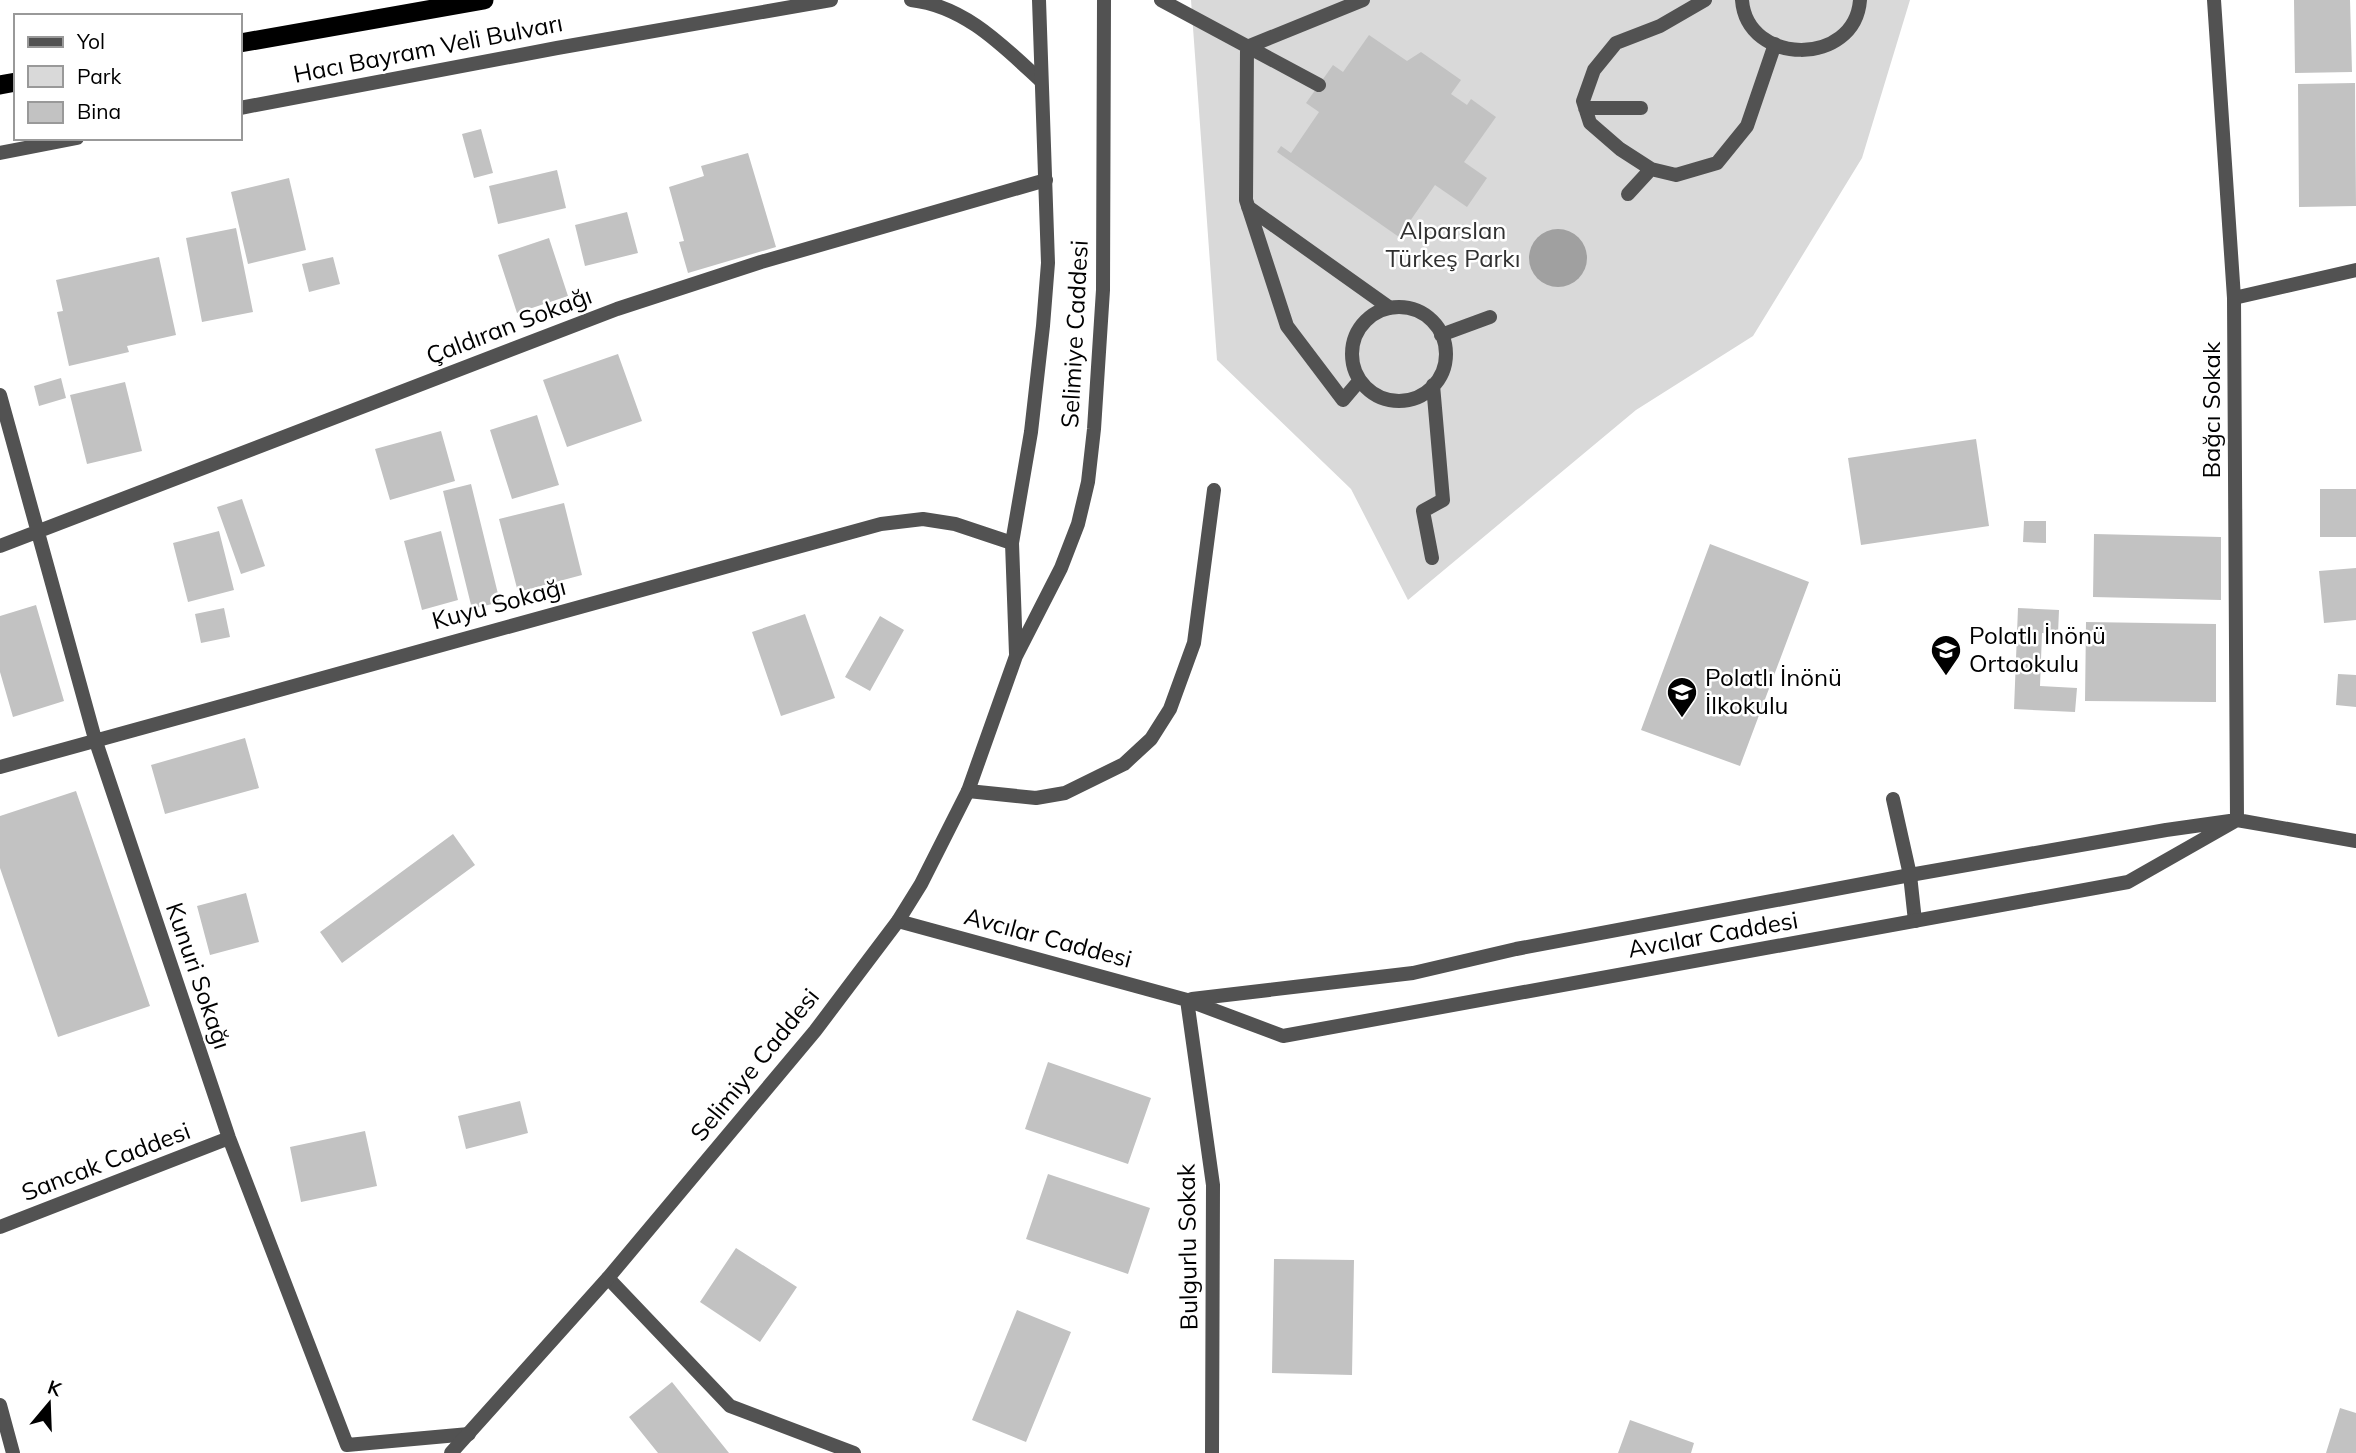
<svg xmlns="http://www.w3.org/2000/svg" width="2356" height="1453" viewBox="0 0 2356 1453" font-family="Mulish,sans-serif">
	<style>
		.green { fill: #d9d9d9 }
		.water { fill: #a0a0a0 }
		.building { fill: #c2c2c2 }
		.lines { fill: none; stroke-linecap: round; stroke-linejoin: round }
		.service { stroke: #525252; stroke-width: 14 }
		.pedestrian { stroke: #525252; stroke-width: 14 }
		.minor { stroke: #525252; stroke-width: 14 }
		.tertiary { stroke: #525252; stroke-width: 14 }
		.trunk { stroke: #000; stroke-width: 19 }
		.labels { text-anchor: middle; stroke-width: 5; stroke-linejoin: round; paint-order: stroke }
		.street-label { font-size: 24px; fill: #000; stroke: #fff }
		.park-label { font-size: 24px; fill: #303030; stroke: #fff }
		.poi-label { font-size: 24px; fill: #000; stroke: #fff; text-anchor: start }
	</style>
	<rect width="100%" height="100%" fill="#fff"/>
	<path class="green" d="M 1191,0 L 1910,0 L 1862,158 L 1753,336 L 1636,410 L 1408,600 L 1351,489 L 1217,360 Z"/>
	<path class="water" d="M1529 258a29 29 0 1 1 58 0a29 29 0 1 1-58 0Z"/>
	<path class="building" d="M 2294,0 L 2350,0 L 2352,72 L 2295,73 Z
		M 1369,35 L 1407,61 L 1421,52 L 1461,80 L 1451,94 L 1467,105 L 1471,99 L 1496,117 L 1464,162 L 1487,178 L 1467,207 L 1435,185 L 1399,237 L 1277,152 L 1281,146 L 1291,153 L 1319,112 L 1306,103 L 1333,65 L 1343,72 Z
		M 2355,83 L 2356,206 L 2299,207 L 2298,84 Z
		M 481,129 L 493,173 L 474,178 L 462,134 Z
		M 748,153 L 776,247 L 688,273 L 679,242 L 684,241 L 669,187 L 704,176 L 701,166 Z
		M 557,170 L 566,208 L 498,224 L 489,186 Z
		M 289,178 L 306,250 L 248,264 L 231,192 Z
		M 627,212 L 638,253 L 585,266 L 575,225 Z
		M 236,228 L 253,312 L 202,322 L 186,238 Z
		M 549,238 L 568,296 L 517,313 L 498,255 Z
		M 159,257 L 176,335 L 127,346 L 129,352 L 69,366 L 57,312 L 63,311 L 56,280 Z
		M 333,257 L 340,284 L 309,292 L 302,264 Z
		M 618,354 L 642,421 L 567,447 L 543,380 Z
		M 61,378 L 66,398 L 39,406 L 34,386 Z
		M 125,382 L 142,451 L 87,464 L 70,395 Z
		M 537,415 L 559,485 L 512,499 L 490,430 Z
		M 441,431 L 455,481 L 390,500 L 375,449 Z
		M 1976,439 L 1989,526 L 1861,545 L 1848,458 Z
		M 471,484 L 500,602 L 472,609 L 443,491 Z
		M 2320,489 L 2356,489 L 2356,537 L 2320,537 Z
		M 242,499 L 265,566 L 241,574 L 217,507 Z
		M 564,503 L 582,575 L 518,592 L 499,519 Z
		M 2024,521 L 2046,521 L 2046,543 L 2023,542 Z
		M 219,531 L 234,590 L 188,602 L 173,543 Z
		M 441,531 L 458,600 L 422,610 L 404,541 Z
		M 2094,534 L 2221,537 L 2221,600 L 2093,597 Z
		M 1710,544 L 1809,582 L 1740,766 L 1641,730 Z
		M 2356,568 L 2356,620 L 2324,623 L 2319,571 Z
		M 36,605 L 64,701 L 13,717 L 0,672 L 0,616 Z
		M 224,608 L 230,637 L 201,643 L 195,614 Z
		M 2018,608 L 2059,610 L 2058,634 L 2042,633 L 2040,686 L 2077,688 L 2075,712 L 2014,709 Z
		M 805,614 L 835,698 L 781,716 L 752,632 Z
		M 880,616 L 904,630 L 870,691 L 845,677 Z
		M 2086,622 L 2216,624 L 2216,702 L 2085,701 Z
		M 2338,674 L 2356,675 L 2356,707 L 2336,705 Z
		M 245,738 L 259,788 L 165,814 L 151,765 Z
		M 76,791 L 150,1006 L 58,1037 L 0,868 L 0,816 Z
		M 453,834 L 475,865 L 342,963 L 320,932 Z
		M 246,893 L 259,942 L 210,955 L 197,906 Z
		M 1048,1062 L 1151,1098 L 1128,1164 L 1025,1129 Z
		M 520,1101 L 528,1133 L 466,1149 L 458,1116 Z
		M 365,1131 L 377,1186 L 301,1202 L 290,1147 Z
		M 1048,1174 L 1150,1208 L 1128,1274 L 1026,1239 Z
		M 736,1248 L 797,1287 L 760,1342 L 700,1302 Z
		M 1274,1259 L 1354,1260 L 1352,1375 L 1272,1373 Z
		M 1017,1310 L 1071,1332 L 1026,1442 L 972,1420 Z
		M 672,1382 L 729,1453 L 658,1453 L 629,1417 Z
		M 2340,1408 L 2356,1413 L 2356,1453 L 2326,1453 Z
		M 1630,1420 L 1694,1443 L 1691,1453 L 1618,1453 Z"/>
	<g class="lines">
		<path class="service" d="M 968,791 L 1036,798 L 1065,793 L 1124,764 L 1151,739 L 1170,709 L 1194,643 L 1214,490
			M 1893,799 L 1910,875 L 1915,921"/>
		<path class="pedestrian" d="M 1161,0 L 1319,85
			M 1705,0 L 1660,26 L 1616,43 L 1594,70 L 1583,101 L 1590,123 L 1620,149 L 1651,169 L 1676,175 L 1717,163 L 1747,126 L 1775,44
			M 1742,0 C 1747,66 1855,67 1860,0
			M 1585,108 L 1641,108
			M 1628,194 L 1651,169
			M 1248,207 L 1390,308
			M1352 354a47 47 0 1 1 94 0a47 47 0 1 1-94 0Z
			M 1441,335 L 1490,317
			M 1360,380 L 1343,400 L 1287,326 L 1246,200 L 1247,47 L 1363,0
			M 1432,558 L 1423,511 L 1443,500 L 1433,385"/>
		<path class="minor" d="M 911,0 C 965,6 1003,46 1041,81
			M 2214,0 L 2234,298 L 2237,820
			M 240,108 L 557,48 L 831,0
			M 0,153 L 77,138
			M 2234,298 L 2356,270
			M 0,395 L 95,739 L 229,1138 L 347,1445 L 469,1434
			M 0,546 L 617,309 L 761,262 L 1046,180
			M 0,767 L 881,524 L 923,519 L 955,524 L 1012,543
			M 898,921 L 1187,1000 L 1283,1036 L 2128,882 L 2237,820
			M 1192,999 L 1413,973 L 1516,949 L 1910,875 L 2166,830 L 2237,820 L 2356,841
			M 1187,1000 L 1213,1185 L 1212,1453
			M 0,1227 L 229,1138
			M 608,1278 L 730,1406 L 854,1453
			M 0,1405 L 13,1453"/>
		<path class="tertiary" d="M 1016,654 L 1012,543 L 1031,432 L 1043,326 L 1048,263 L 1039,0
			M 451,1453 L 608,1278 L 815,1031 L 898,921 L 921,884 L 968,791 L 1016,656 L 1061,568 L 1078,524 L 1088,482 L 1094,429 L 1103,290 L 1104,0"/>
		<path class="trunk" d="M 240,43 L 484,0
			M 0,85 L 16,82"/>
	</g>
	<defs>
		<g id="school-pin" transform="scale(1.575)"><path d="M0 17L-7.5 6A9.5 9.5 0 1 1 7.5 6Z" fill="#000" stroke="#fff"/><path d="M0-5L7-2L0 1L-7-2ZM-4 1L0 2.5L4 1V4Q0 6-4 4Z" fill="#fff"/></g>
	</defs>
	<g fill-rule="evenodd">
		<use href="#school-pin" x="1946" y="650"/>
		<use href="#school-pin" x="1682" y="692"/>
	</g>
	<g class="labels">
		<g class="street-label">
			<text transform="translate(428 49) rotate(-11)" y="8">Hacı Bayram Veli Bulvarı</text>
			<text transform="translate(509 326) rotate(-21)" y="8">Çaldıran Sokağı</text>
			<text transform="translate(1075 334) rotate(-87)" y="8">Selimiye Caddesi</text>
			<text transform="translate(2212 410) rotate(-90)" y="8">Bağcı Sokak</text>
			<text transform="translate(499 604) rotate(-15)" y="8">Kuyu Sokağı</text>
			<text transform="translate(1713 935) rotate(-10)" y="8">Avcılar Caddesi</text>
			<text transform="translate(1048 938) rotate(15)" y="8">Avcılar Caddesi</text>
			<text transform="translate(198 976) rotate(71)" y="8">Kunuri Sokağı</text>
			<text transform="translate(755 1065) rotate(-51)" y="8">Selimiye Caddesi</text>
			<text transform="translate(106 1162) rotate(-21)" y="8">Sancak Caddesi</text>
			<text transform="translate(1188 1247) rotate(-91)" y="8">Bulgurlu Sokak</text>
		</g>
		<g class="park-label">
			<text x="1453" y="239">Alparslan<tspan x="1453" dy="28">Türkeş Parkı</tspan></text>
		</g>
		<g class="poi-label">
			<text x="1969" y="644">Polatlı İnönü<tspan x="1969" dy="28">Ortaokulu</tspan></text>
			<text x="1705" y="686">Polatlı İnönü<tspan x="1705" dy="28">İlkokulu</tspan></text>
		</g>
	</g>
	<rect x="14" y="14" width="228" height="126" fill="#ffffff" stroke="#999999" stroke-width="2"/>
	<rect x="28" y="37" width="35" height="10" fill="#525252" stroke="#999999" stroke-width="2"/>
	<text x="77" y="49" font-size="21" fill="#000000">Yol</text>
	<rect x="28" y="66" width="35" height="21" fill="#d9d9d9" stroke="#999999" stroke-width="2"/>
	<text x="77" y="84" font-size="21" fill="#000000">Park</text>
	<rect x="28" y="102" width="35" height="21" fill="#c2c2c2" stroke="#999999" stroke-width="2"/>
	<text x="77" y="119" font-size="21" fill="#000000">Bina</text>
	<g transform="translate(49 1404) rotate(19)" stroke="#ffffff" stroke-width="5" paint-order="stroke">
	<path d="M0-5L12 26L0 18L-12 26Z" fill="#000000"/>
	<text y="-10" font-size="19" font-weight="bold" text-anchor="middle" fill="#000000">K</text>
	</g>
</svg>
